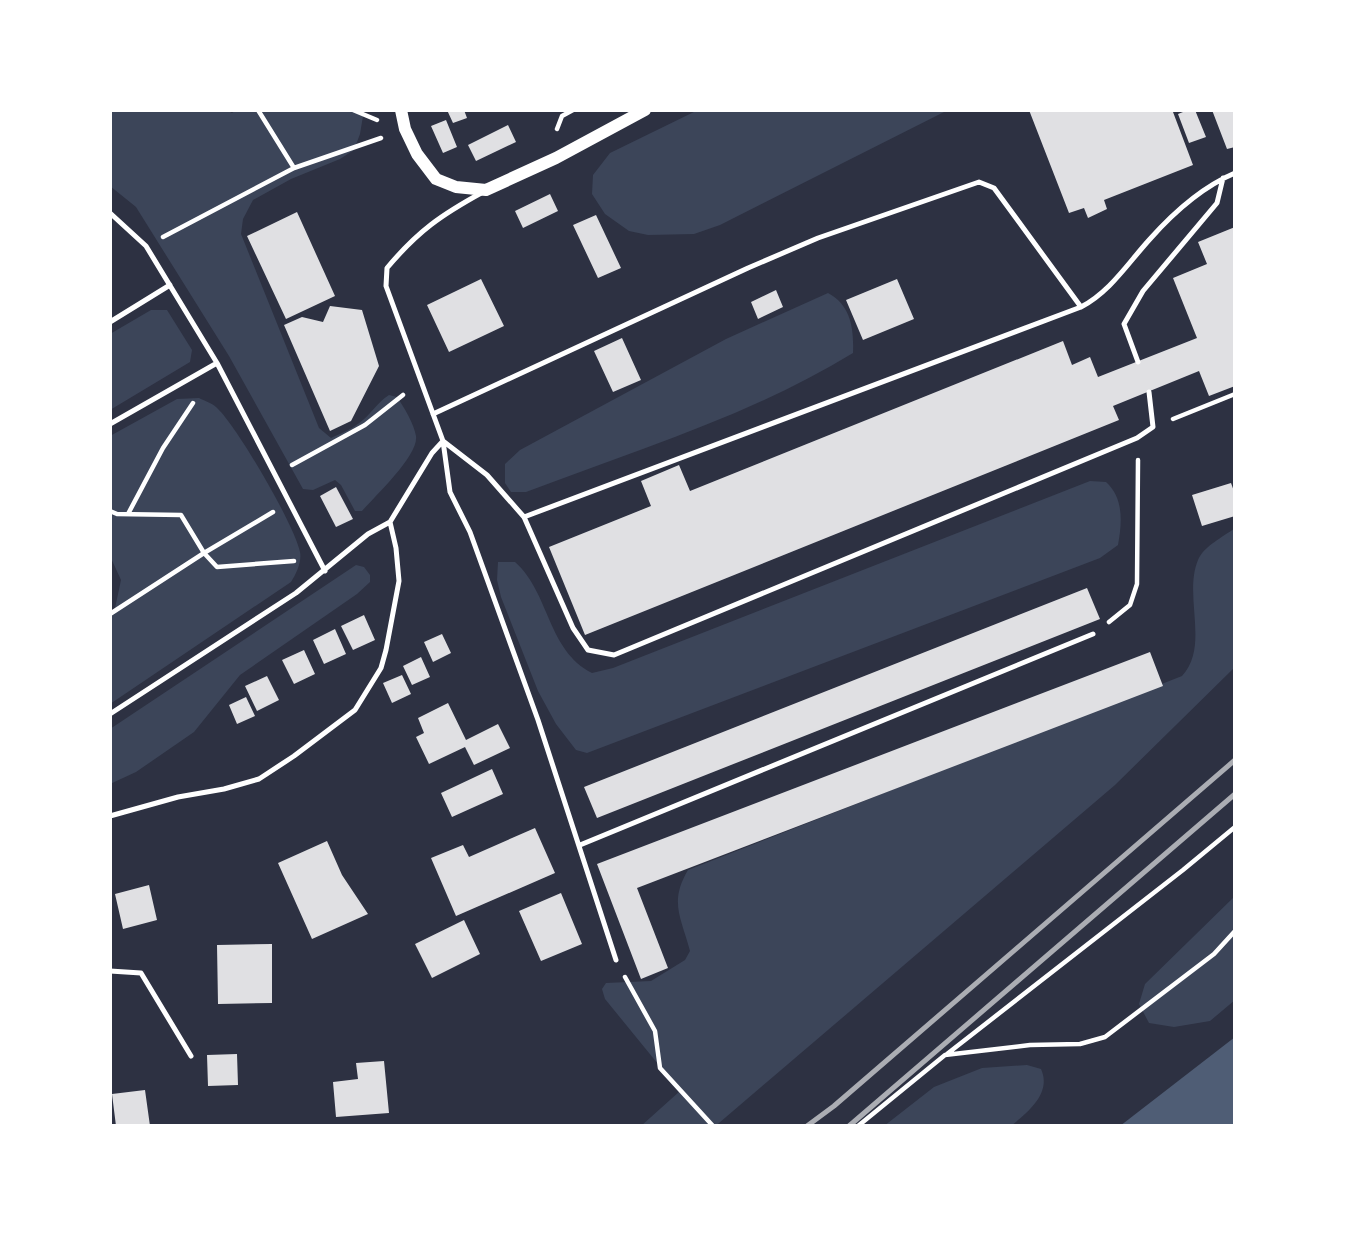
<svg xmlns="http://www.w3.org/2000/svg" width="1345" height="1236" viewBox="0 0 1345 1236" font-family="Mulish,sans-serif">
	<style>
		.green { fill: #3c4559 }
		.water { fill: #4f5d75 }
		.building { fill: #e0e0e3 }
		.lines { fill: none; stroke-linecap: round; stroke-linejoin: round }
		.path { stroke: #fff; stroke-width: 4.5 }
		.service { stroke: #fff; stroke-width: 5 }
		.tertiary { stroke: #fff; stroke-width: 12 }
		.rail { stroke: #abadb3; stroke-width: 5 }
	</style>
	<rect width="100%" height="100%" fill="#2d3142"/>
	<path class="green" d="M 110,110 L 226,110 L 232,113 L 236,110 L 364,110 L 360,134 L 354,150 L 340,159 L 291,179 L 253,200 L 243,219 L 241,234 L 319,428 L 331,438 C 342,433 354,428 363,420 C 372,412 378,402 389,395 L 397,397 C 404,407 414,424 416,436 C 419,455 375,496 362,511 L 355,511 L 341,485 L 335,480 L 313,490 L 303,489 L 229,356 L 136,207 L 110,186 Z
		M 698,110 L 948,110 L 720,225 L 694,234 L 648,235 L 629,231 L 605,214 L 592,194 L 593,175 L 610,153 Z
		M 828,293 C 851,305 854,329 853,353 C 752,415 636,450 526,492 L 511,492 L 505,483 L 505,464 L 520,450 L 726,339 Z
		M 151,310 L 167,310 L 192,350 L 190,362 L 110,410 L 110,334 Z
		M 199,398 C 205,401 214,404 218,409 C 238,428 295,526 300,552 C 302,562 296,574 291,582 L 110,704 L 110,618 L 114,613 L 121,580 L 110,556 L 110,436 L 177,399 Z
		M 1090,481 L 1106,482 C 1124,498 1122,523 1118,545 L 1100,558 L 587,753 L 576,750 L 556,724 L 538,691 L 501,597 L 497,580 L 498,562 L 515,562 C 550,593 547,650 592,673 L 613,668 Z
		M 1235,528 L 1235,667 L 1115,785 L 719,1123 L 715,1126 L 641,1126 L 680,1091 L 605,999 L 602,989 L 606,983 L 651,981 L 685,960 L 690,951 C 681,917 669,902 688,870 L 1182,676 C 1210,646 1183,596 1198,560 C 1204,546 1223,537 1235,528 Z
		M 356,565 L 364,567 L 370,575 L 370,582 L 357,594 L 240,675 L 194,732 L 136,772 L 110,784 L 110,729 Z
		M 1235,896 L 1235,1000 L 1210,1021 L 1174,1027 L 1149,1023 L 1139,1004 L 1145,984 Z
		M 1027,1065 L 1041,1069 C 1052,1093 1028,1112 1011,1126 L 884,1126 L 934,1087 L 982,1068 Z"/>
	<path class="water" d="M 1235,1037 L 1235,1126 L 1120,1126 Z"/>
	<path class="building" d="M 447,110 L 464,110 L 467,118 L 453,123 Z
		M 1029,110 L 1177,110 L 1173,112 L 1193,165 L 1104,200 L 1107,209 L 1088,218 L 1084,208 L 1069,213 Z
		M 1188,110 L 1195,110 L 1206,137 L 1189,143 L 1178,114 Z
		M 1212,110 L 1235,110 L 1235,147 L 1227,149 Z
		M 446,120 L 457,147 L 443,153 L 431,126 Z
		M 508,125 L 516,142 L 476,161 L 468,145 Z
		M 550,194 L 558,211 L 523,228 L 515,211 Z
		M 297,212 L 335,296 L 286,319 L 247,236 Z
		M 596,215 L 621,268 L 598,278 L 573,225 Z
		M 1235,227 L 1235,386 L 1209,396 L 1199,371 L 1113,406 L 1119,420 L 585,635 L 549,547 L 651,506 L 641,481 L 679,465 L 690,491 L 1063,341 L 1072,365 L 1090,357 L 1098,377 L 1197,338 L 1173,278 L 1207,264 L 1198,242 Z
		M 481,279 L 504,326 L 449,352 L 427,305 Z
		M 897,279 L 914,319 L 863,340 L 846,300 Z
		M 776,290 L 783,307 L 758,319 L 751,302 Z
		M 330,306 L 362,310 L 379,366 L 351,421 L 330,431 L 284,325 L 302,317 L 323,322 Z
		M 622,338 L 641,380 L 613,392 L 594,351 Z
		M 1231,483 L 1235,494 L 1235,516 L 1202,526 L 1192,495 Z
		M 336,487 L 353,519 L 336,527 L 320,496 Z
		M 1087,588 L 1100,619 L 597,818 L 584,787 Z
		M 364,615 L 375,640 L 353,650 L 341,626 Z
		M 335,629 L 346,654 L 324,664 L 313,640 Z
		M 442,634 L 451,653 L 433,662 L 424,642 Z
		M 304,650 L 315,674 L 294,684 L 282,660 Z
		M 1150,652 L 1163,686 L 637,888 L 668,968 L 641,979 L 597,864 Z
		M 421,657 L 430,677 L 412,685 L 403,666 Z
		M 402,675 L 411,694 L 392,703 L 383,683 Z
		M 267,676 L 279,700 L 257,711 L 245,686 Z
		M 246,697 L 255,716 L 237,724 L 229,705 Z
		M 448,703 L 466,740 L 498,724 L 510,748 L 474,765 L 465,747 L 429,764 L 416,737 L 424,733 L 418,718 Z
		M 492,769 L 503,794 L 452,817 L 441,793 Z
		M 535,828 L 555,873 L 456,916 L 431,858 L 463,845 L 469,857 Z
		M 327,841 L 342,875 L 368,914 L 312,939 L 278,863 Z
		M 149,885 L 157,920 L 123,929 L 115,894 Z
		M 561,893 L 582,944 L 541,961 L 519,911 Z
		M 464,920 L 480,954 L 432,978 L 415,944 Z
		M 272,944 L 272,1003 L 218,1004 L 217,945 Z
		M 237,1054 L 238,1085 L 208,1086 L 207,1055 Z
		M 384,1061 L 389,1113 L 336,1117 L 333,1082 L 358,1079 L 356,1063 Z
		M 145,1090 L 150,1126 L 116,1126 L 112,1094 Z"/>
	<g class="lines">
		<path class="path" d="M 258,110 L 294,168
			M 353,110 L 377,120
			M 557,129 L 562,116 L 573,110
			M 163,237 L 294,168 L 381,138
			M 1173,419 L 1235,394
			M 292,465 L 365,425 L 403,395
			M 110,511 L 117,514 L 181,515 L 204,553 L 217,567 L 294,561
			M 128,514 L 163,448 L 193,403
			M 110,614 L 204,553 L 273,512
			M 1109,622 L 1130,605 L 1137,584 L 1138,460
			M 625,977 L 655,1031 L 660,1068 L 713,1126
			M 947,1054 L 1183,870 L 1235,827
			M 858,1126 L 945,1055 L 1030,1045 L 1080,1044 L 1105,1037 L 1214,954 L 1235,931"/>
		<path class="service" d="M 483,192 C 441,215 418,231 387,268 L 386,286 L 443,441 L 450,492 L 470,532 L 538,720 L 616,960
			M 110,213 L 146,246 L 217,363 L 325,571
			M 110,322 L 170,285
			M 1138,362 L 1124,324 L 1143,291 L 1217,203 L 1223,178
			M 433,414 L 748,268 L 818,238 L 979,182 L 994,188 L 1081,307
			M 110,424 L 217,363
			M 443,441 L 487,475 L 524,517 L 1081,307 C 1110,292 1128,263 1150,239 C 1174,212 1202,187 1235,173
			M 524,517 L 573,628 L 588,650 L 614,655 L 1137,438 L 1153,427 L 1149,392
			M 110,714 L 296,593 L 368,534 L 390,522 L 432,453 L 443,441
			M 110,816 L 178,797 L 224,789 L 259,779 L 294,756 L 355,710 L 381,668 L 386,650 L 399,581 L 396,548 L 390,522
			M 580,845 L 1093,634
			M 110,971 L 141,973 L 191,1056"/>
		<path class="tertiary" d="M 401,110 L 405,129 L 417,154 L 436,179 L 456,187 L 486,190 L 556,158 L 645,110"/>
		<path class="rail" d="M 807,1126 L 834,1106 L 1235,760
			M 849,1126 L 1235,794"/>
	</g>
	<rect width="1345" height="1236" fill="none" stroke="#ffffff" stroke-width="224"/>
</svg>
